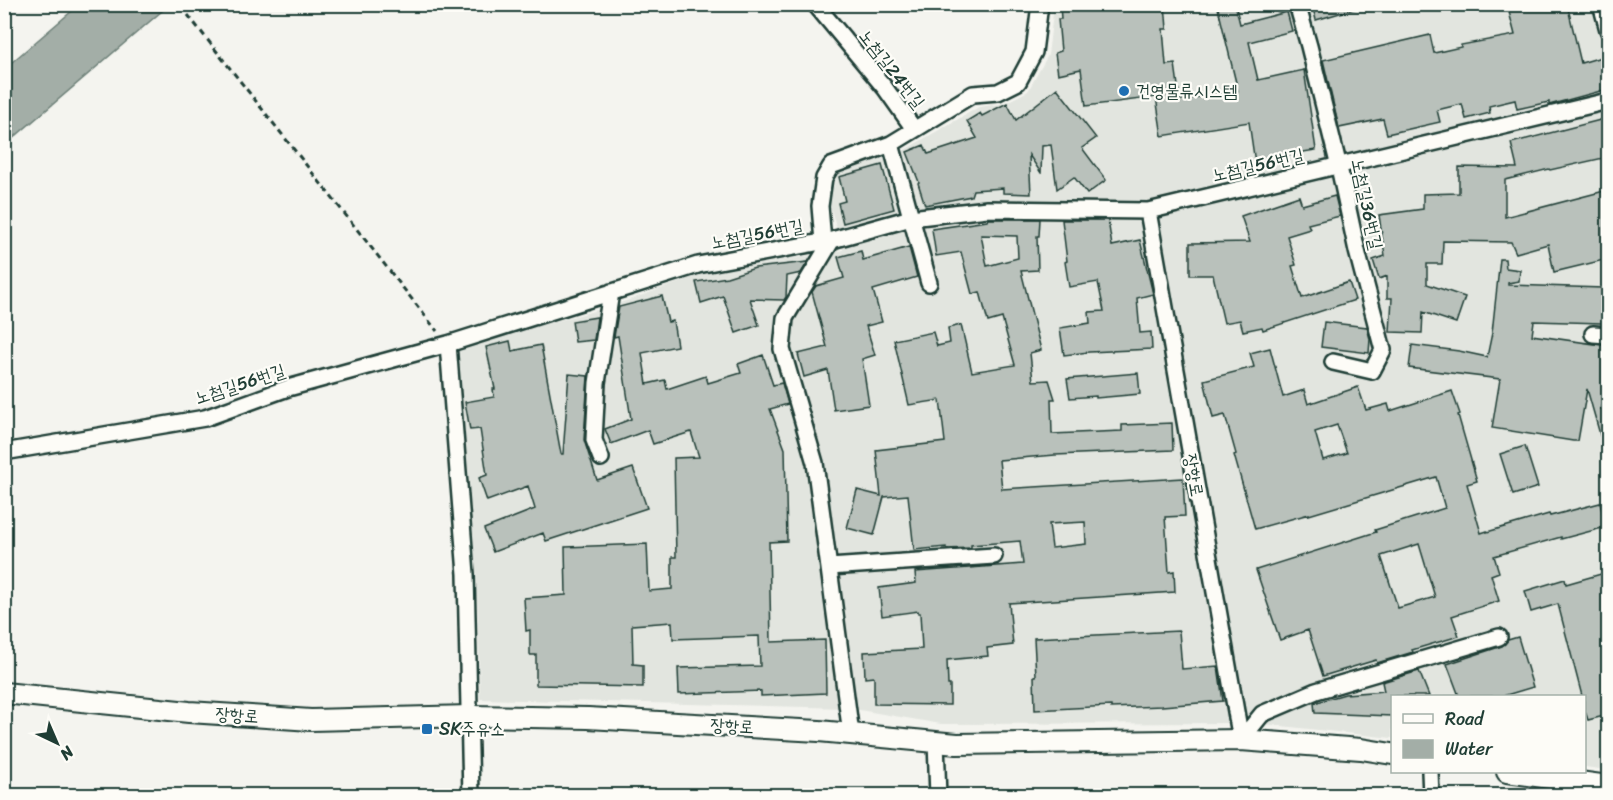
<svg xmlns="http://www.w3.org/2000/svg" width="1613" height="800" viewBox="0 0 1613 800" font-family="Sriracha,'Poor Story',sans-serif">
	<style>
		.built { fill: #e2e5df }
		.water { fill: #a3aea7; stroke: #6e8179; stroke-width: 1.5 }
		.building { fill: #b9c1bb; stroke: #1f3d34; stroke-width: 1.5; fill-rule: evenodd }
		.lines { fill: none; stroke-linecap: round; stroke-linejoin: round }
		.minor-casing { stroke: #1f3d34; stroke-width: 20 }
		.major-casing { stroke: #1f3d34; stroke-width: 24 }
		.path { stroke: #1f3d34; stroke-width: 3; stroke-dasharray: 6 4.5; stroke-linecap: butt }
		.minor { stroke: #fdfcf7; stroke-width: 15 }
		.major { stroke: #fdfcf7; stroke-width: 20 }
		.poi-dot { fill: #1f6fb2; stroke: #fdfcf7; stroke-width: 2 }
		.labels { text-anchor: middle; stroke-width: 4.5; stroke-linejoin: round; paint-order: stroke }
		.street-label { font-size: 18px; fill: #1f3d34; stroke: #fdfcf7 }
		.poi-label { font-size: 18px; fill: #1f3d34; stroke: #fdfcf7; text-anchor: start }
	</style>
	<rect width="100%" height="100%" fill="#f4f4ef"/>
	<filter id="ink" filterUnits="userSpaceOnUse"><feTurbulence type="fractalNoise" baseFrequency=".0167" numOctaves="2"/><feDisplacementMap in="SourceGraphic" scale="12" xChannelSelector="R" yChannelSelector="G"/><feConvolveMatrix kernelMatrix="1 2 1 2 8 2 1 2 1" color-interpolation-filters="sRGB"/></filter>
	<g filter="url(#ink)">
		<path class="built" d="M 1054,5 L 1608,5 L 1608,770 L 1585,767 L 1584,696 L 1392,696 L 1392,738 L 1254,723 L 941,724 L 848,708 L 480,699 L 477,583 L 457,352 L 515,332 L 609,307 L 702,274 L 843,250 L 830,206 L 833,188 L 838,173 L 862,164 L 894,156 L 979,107 L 1005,103 L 1028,91 L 1048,55 Z"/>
		<path class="water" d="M 79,5 L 169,5 L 5,145 L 5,68 Z"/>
		<path class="building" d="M 1060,4 L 1165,4 L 1167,29 L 1163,29 L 1166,65 L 1175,64 L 1180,100 L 1238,91 L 1217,4 L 1235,4 L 1240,24 L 1287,12 L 1292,31 L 1249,42 L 1258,80 L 1304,70 L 1316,150 L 1279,156 L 1279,159 L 1255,163 L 1249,122 L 1162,136 L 1156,97 L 1086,106 L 1081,69 L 1058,74 L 1055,53 L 1061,51 L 1058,19 L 1061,19 Z
			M 1312,4 L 1356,4 L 1357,8 L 1316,20 Z
			M 1507,4 L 1567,4 L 1581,63 L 1608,55 L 1608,89 L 1549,105 L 1549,102 L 1517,109 L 1515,100 L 1489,106 L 1490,113 L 1466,119 L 1462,104 L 1437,110 L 1440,122 L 1387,134 L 1383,119 L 1339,128 L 1323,60 L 1430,35 L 1434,53 L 1461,47 L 1461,45 L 1515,35 Z
			M 1057,88 L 1096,138 L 1082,148 L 1106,180 L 1087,194 L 1074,177 L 1057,189 L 1051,145 L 1042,146 L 1041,173 L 1029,155 L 1031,194 L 1003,193 L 1003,188 L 973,190 L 971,196 L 925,205 L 918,183 L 919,182 L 907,152 L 924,145 L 928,154 L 977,138 L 967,121 L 980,113 L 982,116 L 1007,103 L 1016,120 Z
			M 1608,118 L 1608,157 L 1550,170 L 1549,169 L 1505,180 L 1505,217 L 1608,190 L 1608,259 L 1554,272 L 1548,244 L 1516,253 L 1511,242 L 1443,241 L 1442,264 L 1427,264 L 1427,284 L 1465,297 L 1456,323 L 1423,312 L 1422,333 L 1390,332 L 1392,298 L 1387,298 L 1387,276 L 1379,279 L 1373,260 L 1385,256 L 1379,215 L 1423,209 L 1423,194 L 1459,193 L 1459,167 L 1517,168 L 1511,143 Z
			M 882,165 L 894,209 L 843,223 L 838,203 L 845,201 L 839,177 Z
			M 1299,196 L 1302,205 L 1335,196 L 1340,216 L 1308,224 L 1310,229 L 1287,236 L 1296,265 L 1292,266 L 1302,298 L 1349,282 L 1355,300 L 1263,330 L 1262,327 L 1243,331 L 1240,320 L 1224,323 L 1213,275 L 1190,275 L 1190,243 L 1250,242 L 1241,216 Z
			M 988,219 L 1040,219 L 1039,236 L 1037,236 L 1038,270 L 1021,271 L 1041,350 L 1030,353 L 1033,381 L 1049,380 L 1055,399 L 1051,399 L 1052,434 L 1122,431 L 1122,425 L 1172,423 L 1173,450 L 1055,455 L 999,460 L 1002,489 L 1183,478 L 1185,516 L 1165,517 L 1169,572 L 1174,571 L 1175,592 L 1009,603 L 1013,645 L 987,648 L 988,656 L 947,660 L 948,685 L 950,685 L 950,705 L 874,704 L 874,677 L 865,678 L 864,652 L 922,649 L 920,613 L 918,613 L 918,611 L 882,616 L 879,588 L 916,583 L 915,572 L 1023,564 L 1020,541 L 971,545 L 971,548 L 946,549 L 946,547 L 914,550 L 908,495 L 884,497 L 874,535 L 847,528 L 857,490 L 881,496 L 876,450 L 945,442 L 940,400 L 909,405 L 894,340 L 933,332 L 937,346 L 950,343 L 948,328 L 961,325 L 972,372 L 1015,365 L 1002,318 L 988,322 L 980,292 L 972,294 L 961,252 L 936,256 L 932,229 L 987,221 ZM 981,235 L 1017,236 L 1018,258 L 987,266 ZM 1085,522 L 1086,544 L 1052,548 L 1049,524 Z
			M 1062,220 L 1108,220 L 1112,246 L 1140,240 L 1153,294 L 1137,298 L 1140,333 L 1151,332 L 1152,349 L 1089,352 L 1064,355 L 1060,328 L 1090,323 L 1089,312 L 1104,311 L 1098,282 L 1069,287 L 1065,262 L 1067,261 Z
			M 909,247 L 917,277 L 873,290 L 882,322 L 866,326 L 875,355 L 862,359 L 869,405 L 834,410 L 828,370 L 804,377 L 798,354 L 827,347 L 812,292 L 816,286 L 844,278 L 838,257 L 861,251 L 863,260 Z
			M 1500,259 L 1505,259 L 1506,268 L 1520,270 L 1519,281 L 1508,283 L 1508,285 L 1603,288 L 1602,323 L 1534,321 L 1532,335 L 1608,346 L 1608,356 L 1601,409 L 1608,410 L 1608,451 L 1605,452 L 1587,389 L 1578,441 L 1573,441 L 1492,428 L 1500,379 L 1409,368 L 1412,345 L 1459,351 L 1487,357 L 1492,333 Z
			M 808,262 L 801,273 L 787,276 L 786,297 L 784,300 L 750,299 L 759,325 L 736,333 L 723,296 L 701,303 L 696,282 L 727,277 L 755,268 Z
			M 662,296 L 668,322 L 673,321 L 677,346 L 642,353 L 647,384 L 665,380 L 667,389 L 706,376 L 708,383 L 741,373 L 738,364 L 763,355 L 773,385 L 782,383 L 788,404 L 770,409 L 785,449 L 787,541 L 769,542 L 771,642 L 825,640 L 826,693 L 761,696 L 761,691 L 679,694 L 678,668 L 760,666 L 759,636 L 673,639 L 672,622 L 632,625 L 633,664 L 643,665 L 643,687 L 536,685 L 536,655 L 530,655 L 530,630 L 526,631 L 524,598 L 566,595 L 565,547 L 647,544 L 649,591 L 672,589 L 672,557 L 676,557 L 674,458 L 699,457 L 691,432 L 653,444 L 648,430 L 611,444 L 605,429 L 631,419 L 618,336 L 614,337 L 619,307 Z
			M 597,317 L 594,340 L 575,342 L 572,321 Z
			M 1324,322 L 1367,327 L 1370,339 L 1369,353 L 1321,347 Z
			M 510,341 L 512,351 L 541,345 L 561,454 L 563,454 L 569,374 L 588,376 L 584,440 L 597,480 L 633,468 L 647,508 L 546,541 L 543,533 L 493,552 L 484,529 L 535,509 L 528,486 L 487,501 L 479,478 L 487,475 L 480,429 L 470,430 L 465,402 L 494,397 L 493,389 L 495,389 L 486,347 Z
			M 1270,348 L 1283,397 L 1304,390 L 1308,404 L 1358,387 L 1366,410 L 1388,404 L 1390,411 L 1452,391 L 1460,414 L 1458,415 L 1477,481 L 1467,484 L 1481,533 L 1487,531 L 1487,532 L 1549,514 L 1550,516 L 1600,503 L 1606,527 L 1561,539 L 1561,537 L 1494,556 L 1499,572 L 1491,575 L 1499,601 L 1452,616 L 1459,636 L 1412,650 L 1413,652 L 1377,663 L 1376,660 L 1323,676 L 1308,630 L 1280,640 L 1256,570 L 1376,532 L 1375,530 L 1445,508 L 1436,477 L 1309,515 L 1309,514 L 1255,529 L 1234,455 L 1236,454 L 1225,415 L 1213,418 L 1204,380 L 1254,367 L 1250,353 ZM 1337,425 L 1347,453 L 1323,460 L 1315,432 ZM 1419,544 L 1435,597 L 1398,608 L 1381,556 Z
			M 1138,373 L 1140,394 L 1096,398 L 1096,396 L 1070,398 L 1067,379 Z
			M 1525,446 L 1538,487 L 1513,495 L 1500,454 Z
			M 1608,572 L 1608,715 L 1588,720 L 1584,708 L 1584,696 L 1582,696 L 1558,604 L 1531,612 L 1525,591 L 1565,579 L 1566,584 Z
			M 1179,631 L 1182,669 L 1218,666 L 1223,701 L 1162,706 L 1111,708 L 1111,706 L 1035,710 L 1034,676 L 1036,676 L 1034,638 Z
			M 1518,637 L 1533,687 L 1503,696 L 1459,696 L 1447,664 L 1502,646 L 1508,640 Z
			M 1419,671 L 1429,696 L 1392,696 L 1392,716 L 1315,713 L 1314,703 L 1345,694 L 1384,691 L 1382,682 Z"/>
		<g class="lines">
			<g class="minor-casing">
				<path id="minor" d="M 815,4 L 885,88 L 914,129
					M 1297,4 L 1309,46 L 1339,167 L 1357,251 L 1383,350 L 1372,371 L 1333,362
					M 1601,4 L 1608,30
					M 891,144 L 929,283
					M 1148,211 L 1241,740
					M 832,240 L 785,318 L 782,349 L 815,463 L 851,734
					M 823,242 L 820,206 L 824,178 L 831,166 L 891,144 L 973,94 L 998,92 L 1018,82 L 1034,52 L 1040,4
					M 1593,334 L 1608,335
					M 448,344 L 466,574 L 471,796
					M 4,452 L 205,418 L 288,388 L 448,344 L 698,265 L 832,240 L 911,218 L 987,209 L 1148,211 L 1608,101
					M 601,458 L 594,440 L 597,383 L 611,292
					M 829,567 L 994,556
					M 1241,740 L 1262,714 L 1316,691 L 1499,637
					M 936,742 L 938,796
					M 1430,772 L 1431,796"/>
			</g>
			<g class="major-casing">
				<path id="major" d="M 4,693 L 189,712 L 311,720 L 470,716 L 588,718 L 819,731 L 957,744 L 1241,740 L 1361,749 L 1392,754
					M 1507,772 L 1608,786"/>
			</g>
			<path class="path" d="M 188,15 L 437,331"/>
			<use href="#minor" class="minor"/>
			<use href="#major" class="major"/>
		</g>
	</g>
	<g class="poi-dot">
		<circle cx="1124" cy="91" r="6"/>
		<rect x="421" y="723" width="12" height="12" rx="3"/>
	</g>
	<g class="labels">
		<g class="street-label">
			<text transform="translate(892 69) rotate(52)" y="6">노첨길24번길</text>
			<text transform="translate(1258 165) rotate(-13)" y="6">노첨길56번길</text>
			<text transform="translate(1367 204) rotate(78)" y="6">노첨길36번길</text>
			<text transform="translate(757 234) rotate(-11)" y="6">노첨길56번길</text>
			<text transform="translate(240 384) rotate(-18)" y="6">노첨길56번길</text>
			<text transform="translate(1194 475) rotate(80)" y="6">장항로</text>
			<text transform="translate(237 715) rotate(4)" y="6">장항로</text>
			<text transform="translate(732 726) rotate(3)" y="6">장항로</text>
		</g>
		<g class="poi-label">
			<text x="1136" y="97">건영물류시스템</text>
			<text x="439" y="735">SK주유소</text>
		</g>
	</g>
	<rect width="1613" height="800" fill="none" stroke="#fdfcf7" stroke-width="24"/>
	<rect x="12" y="12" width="1589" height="776" fill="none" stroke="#1f3d34" stroke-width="2" filter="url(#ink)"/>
	<rect x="1391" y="695" width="195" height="78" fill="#fdfcf7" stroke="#a4b0a9" stroke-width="1.5"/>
	<rect x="1403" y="714" width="30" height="9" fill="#fdfcf7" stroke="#a4b0a9" stroke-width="1.5"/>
	<text x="1445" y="725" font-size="18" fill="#1f3d34">Road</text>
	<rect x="1403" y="740" width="30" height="18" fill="#a3aea7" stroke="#a4b0a9" stroke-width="1.5"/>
	<text x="1445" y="755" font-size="18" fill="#1f3d34">Water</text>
	<g transform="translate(57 743) rotate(136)" stroke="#fdfcf7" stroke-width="4.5" paint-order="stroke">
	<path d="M0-4.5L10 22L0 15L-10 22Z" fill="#1f3d34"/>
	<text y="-9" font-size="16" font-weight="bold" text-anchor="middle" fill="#1f3d34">N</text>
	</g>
</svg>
